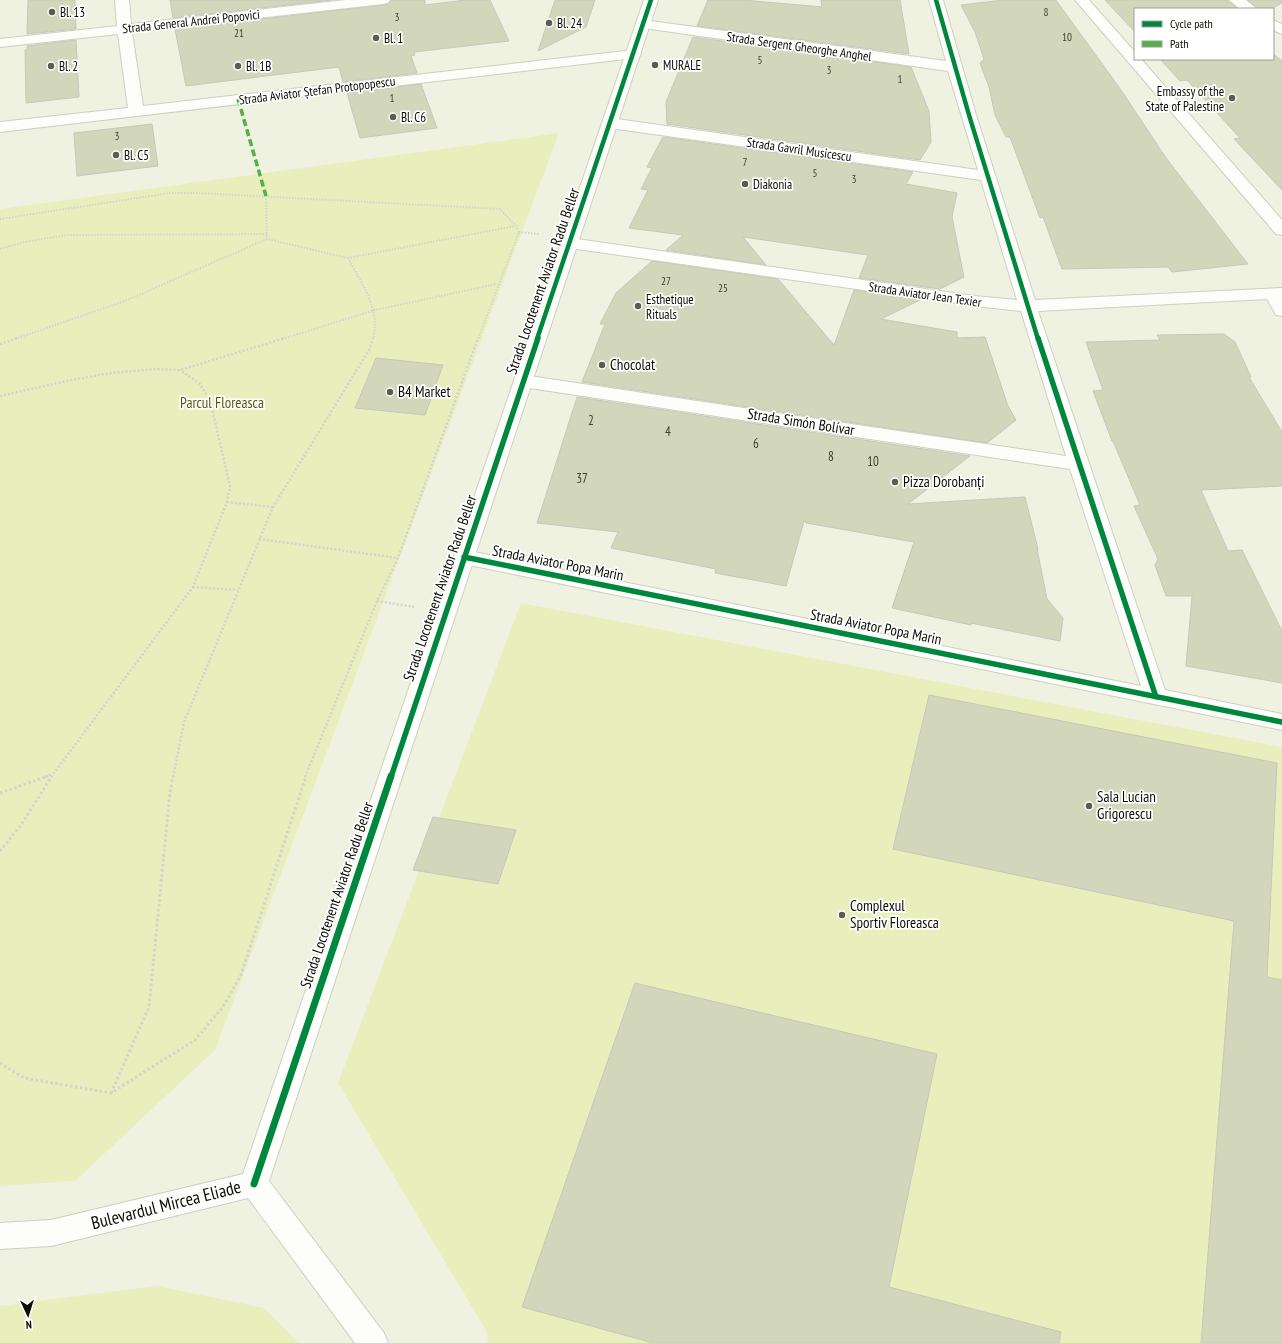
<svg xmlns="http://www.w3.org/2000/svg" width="1282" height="1343" viewBox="0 0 1282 1343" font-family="'PT Sans Narrow',sans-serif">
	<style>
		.green { fill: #e8efbc }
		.building { fill: #d2d6bb; stroke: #c6c8ba }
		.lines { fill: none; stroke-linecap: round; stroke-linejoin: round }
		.minor-casing { stroke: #cdcfc1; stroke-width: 2 }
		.tertiary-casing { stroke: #cdcfc1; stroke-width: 2 }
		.path-far2 { stroke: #d3d4cf; stroke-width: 2; stroke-dasharray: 1.5 1.5; stroke-linecap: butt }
		.path-far1 { stroke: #d3d4cf; stroke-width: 2.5; stroke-dasharray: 2 2; stroke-linecap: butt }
		.path { stroke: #d3d4cf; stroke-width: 3; stroke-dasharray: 2.5 2.5; stroke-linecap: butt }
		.minor { fill: #fdfdfa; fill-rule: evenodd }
		.tertiary { fill: #fdfdfa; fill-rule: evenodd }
		.quiet { stroke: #54b044; stroke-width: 3.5; stroke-dasharray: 7 3.5; stroke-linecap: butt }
		.cycleway-far2-casing { stroke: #fff; stroke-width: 6 }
		.cycleway-far1-casing { stroke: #fff; stroke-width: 8 }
		.cycleway-casing { stroke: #fff; stroke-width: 10 }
		.cycleway-far2 { stroke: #00873e; stroke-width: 4.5 }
		.cycleway-far1 { stroke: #00873e; stroke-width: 5.5 }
		.cycleway { stroke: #00873e; stroke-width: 7 }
		.poi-dot { fill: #5b5d50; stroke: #fff; stroke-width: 1.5 }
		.labels { text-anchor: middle; stroke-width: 3.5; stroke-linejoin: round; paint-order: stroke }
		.far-number-label { font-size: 11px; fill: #3d3f31 }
		.far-poi-label { font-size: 13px; fill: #0b0d03; stroke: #fff; text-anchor: start }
		.far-street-label { font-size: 13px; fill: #0b0d03; stroke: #fff }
		.number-label { font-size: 13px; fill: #3d3f31 }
		.street-label { font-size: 15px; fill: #0b0d03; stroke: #fff }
		.poi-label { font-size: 15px; fill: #0b0d03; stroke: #fff; text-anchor: start }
		.park-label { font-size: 15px; fill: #555c11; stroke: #fff }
		.near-street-label { font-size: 18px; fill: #0b0d03; stroke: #fff }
	</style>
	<rect width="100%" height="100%" fill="#eff2e0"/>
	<path class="green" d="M 559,133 L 215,1050 L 75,1181 L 0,1186 L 0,209 Z
		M 521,603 L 1282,747 L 1282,1343 L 488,1343 L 487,1332 L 338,1083 Z
		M 157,1286 L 264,1308 L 299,1343 L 0,1343 L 0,1306 Z"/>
	<path class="building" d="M 28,0 L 75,0 L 76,29 L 27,34 Z
		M 170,0 L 332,0 L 173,18 Z
		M 391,0 L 425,0 L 425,5 L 466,0 L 490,0 L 509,41 L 414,52 L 415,55 L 411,56 L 417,73 L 343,82 L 339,67 L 186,86 L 175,29 L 383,5 L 388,4 Z
		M 555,0 L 595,0 L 586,27 L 538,51 Z
		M 708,0 L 743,0 L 822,7 L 821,0 L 900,0 L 909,54 L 697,26 Z
		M 1003,0 L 1056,0 L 1121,90 L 1166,158 L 1248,264 L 1172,272 L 1168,267 L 1062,269 L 1043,217 L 1040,218 L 1010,137 L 1006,137 L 995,115 L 989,87 L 980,63 L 984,59 L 975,32 L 961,5 Z
		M 1105,0 L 1228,0 L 1238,9 L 1135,9 L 1135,32 Z
		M 1248,0 L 1282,0 L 1282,3 L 1271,9 L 1258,9 Z
		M 693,37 L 911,67 L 929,111 L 931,142 L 920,160 L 667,124 L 666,102 Z
		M 76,40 L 79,97 L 26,103 L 25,50 L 27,50 L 27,46 Z
		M 1273,54 L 1282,61 L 1282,190 L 1234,139 L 1240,138 L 1187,80 L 1180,81 L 1160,59 L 1273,59 Z
		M 421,84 L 437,128 L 360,138 L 347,93 Z
		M 152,124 L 158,166 L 77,176 L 74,133 Z
		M 663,137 L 913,172 L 906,184 L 957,193 L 952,217 L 964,277 L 940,289 L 859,278 L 868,255 L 743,237 L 766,265 L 666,250 L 683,235 L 629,228 L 648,190 L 641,189 L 652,168 L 647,167 Z
		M 652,261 L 778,279 L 834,345 L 854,290 L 920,300 L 881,319 L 957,332 L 957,338 L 985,337 L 1008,406 L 1016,420 L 987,443 L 582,382 L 605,324 L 600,324 L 616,293 Z
		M 1224,334 L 1235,342 L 1251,377 L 1249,377 L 1282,432 L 1282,486 L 1201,490 L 1228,551 L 1242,550 L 1282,631 L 1282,683 L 1186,666 L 1192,596 L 1166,596 L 1155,565 L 1158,559 L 1134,506 L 1140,505 L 1113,441 L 1112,441 L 1093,391 L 1103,390 L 1086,342 L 1160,340 L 1157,335 Z
		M 376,358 L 443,365 L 425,415 L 355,408 Z
		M 577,397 L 970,456 L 908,504 L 1025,497 L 1038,549 L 1037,549 L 1047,599 L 1063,618 L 1060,641 L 971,623 L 971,625 L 892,608 L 914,542 L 806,523 L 804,521 L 786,586 L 715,573 L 716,569 L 611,548 L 618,532 L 537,523 Z
		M 929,695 L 1277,763 L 1267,977 L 1282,980 L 1282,1343 L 1201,1343 L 1234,921 L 893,849 Z
		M 433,817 L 516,830 L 498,884 L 413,870 Z
		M 635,983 L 937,1054 L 889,1287 L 1061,1332 L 1059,1343 L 653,1343 L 522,1307 Z"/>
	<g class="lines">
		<g class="minor-casing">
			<path id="minor" d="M 115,0 L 129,0 L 131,24 L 346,0 L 390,0 L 388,3 L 383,4 L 132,32 L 143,106 L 634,50 L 639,51 L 641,54 L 639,57 L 634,58 L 0,132 L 0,122 L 128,108 L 118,34 L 0,47 L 0,39 L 117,26 Z
				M 929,0 L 943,0 L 976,115 L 1035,300 L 1282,288 L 1282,316 L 1276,315 L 1267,299 L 1038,311 L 1165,690 L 1282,714 L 1282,730 L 464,564 L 457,562 L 454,557 L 457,552 L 464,550 L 1141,686 L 1070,469 L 523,387 L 516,385 L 514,381 L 516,377 L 523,375 L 1066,456 L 1021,311 L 975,306 L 570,248 L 564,247 L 562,243 L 564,239 L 570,238 L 975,296 L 1017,300 L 981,180 L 610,128 L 605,126 L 602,123 L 605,120 L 610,118 L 978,170 L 948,71 L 643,28 L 638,27 L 636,24 L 638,21 L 643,20 L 946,61 Z
				M 1075,0 L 1089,0 L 1135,52 L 1135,59 L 1141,59 L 1282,220 L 1282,235 L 1276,234 Z
				M 1229,0 L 1246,0 L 1257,9 L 1240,9 Z
				M 1273,20 L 1282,24 L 1282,34 L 1273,30 Z"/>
		</g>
		<g class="tertiary-casing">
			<path id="tertiary" d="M 644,0 L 658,0 L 269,1181 L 384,1333 L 388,1343 L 355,1343 L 248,1198 L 51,1246 L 0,1249 L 0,1223 L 51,1220 L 243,1174 Z"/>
		</g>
		<path class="path-far2" d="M 266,196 L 267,239
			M 0,219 L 170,193 L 198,193 L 500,209 L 516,226 L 519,232 L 478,339
			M 519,232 L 539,234
			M 0,249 L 24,242 L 67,235 L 267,234
			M 348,258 C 361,283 381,309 373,339
			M 15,339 L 125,301 L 267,239 L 348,258 L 515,226
			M 282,339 L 375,310 L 497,284"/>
		<path class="path-far1" d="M 0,344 L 18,338
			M 0,396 L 67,381 L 111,373 L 157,369 L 180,370 L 285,338
			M 227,502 L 273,507
			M 259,539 L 398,558
			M 193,587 L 238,590
			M 377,601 L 414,607
			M 45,777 L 52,774
			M 51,777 L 193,587 L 227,502 L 230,486 L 210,400 L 200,384 L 180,370
			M 173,777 L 184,722 L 273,507 L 369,350 L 373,338
			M 305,777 L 377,601 L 398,558 L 478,338"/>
		<path class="path" d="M 0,793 L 48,776
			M 0,851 L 21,825 L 52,776
			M 0,1063 L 24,1078 L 111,1093 L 195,1040 L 223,1007 L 241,975 L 306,776
			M 111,1093 L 149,1007 L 170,792 L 173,776"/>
		<use href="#minor" class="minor"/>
		<use href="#tertiary" class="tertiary"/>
		<path class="quiet" d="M 238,99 L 266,196"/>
		<g class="cycleway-far2-casing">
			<path id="cycleway-far2" d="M 936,0 L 969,115 L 1038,339
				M 537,339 L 651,0"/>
		</g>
		<g class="cycleway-far1-casing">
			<path id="cycleway-far1" d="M 1038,338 L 1156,697
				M 464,557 L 1282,722
				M 391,777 L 538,338"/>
		</g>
		<g class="cycleway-casing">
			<path id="cycleway" d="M 254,1184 L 391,776"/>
		</g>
		<use href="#cycleway-far2" class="cycleway-far2"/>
		<use href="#cycleway-far1" class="cycleway-far1"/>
		<use href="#cycleway" class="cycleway"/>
	</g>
	<g class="poi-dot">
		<circle cx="52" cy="12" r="4"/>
		<circle cx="549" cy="23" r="4"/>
		<circle cx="376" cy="38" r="4"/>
		<circle cx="655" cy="65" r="4"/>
		<circle cx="51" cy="66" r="4"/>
		<circle cx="238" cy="66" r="4"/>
		<circle cx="1232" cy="98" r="4"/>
		<circle cx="393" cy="117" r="4"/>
		<circle cx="116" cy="155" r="4"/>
		<circle cx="745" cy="184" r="4"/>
		<circle cx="638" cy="306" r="4"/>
		<circle cx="602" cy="365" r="4"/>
		<circle cx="390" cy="392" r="4"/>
		<circle cx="895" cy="482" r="4"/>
		<circle cx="1089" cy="806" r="4"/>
		<circle cx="842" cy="915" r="4"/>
	</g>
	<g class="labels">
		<g class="far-number-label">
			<text x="1046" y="16">8</text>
			<text x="397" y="21">3</text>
			<text x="239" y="37">21</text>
			<text x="1067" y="41">10</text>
			<text x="760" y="64">5</text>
			<text x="829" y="74">3</text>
			<text x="900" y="83">1</text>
			<text x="392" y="102">1</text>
			<text x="117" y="140">3</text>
			<text x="745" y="166">7</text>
			<text x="815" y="177">5</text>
			<text x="854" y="183">3</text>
			<text x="666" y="285">27</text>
			<text x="723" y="292">25</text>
		</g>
		<g class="far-poi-label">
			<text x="60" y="17">Bl. 13</text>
			<text x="557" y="28">Bl. 24</text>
			<text x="384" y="43">Bl. 1</text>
			<text x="663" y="70">MURALE</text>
			<text x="59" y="71">Bl. 2</text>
			<text x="246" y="71">Bl. 1B</text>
			<text x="1224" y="96" text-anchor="end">Embassy of the<tspan x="1224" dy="15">State of Palestine</tspan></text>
			<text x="401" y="122">Bl. C6</text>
			<text x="124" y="160">Bl. C5</text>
			<text x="753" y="189">Diakonia</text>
			<text x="646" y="304">Esthetique<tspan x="646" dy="15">Rituals</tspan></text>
		</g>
		<g class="far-street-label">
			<text transform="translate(191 21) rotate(-6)" y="5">Strada General Andrei Popovici</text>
			<text transform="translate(799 46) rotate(8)" y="5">Strada Sergent Gheorghe Anghel</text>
			<text transform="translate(317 90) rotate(-7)" y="5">Strada Aviator Ștefan Protopopescu</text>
			<text transform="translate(799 149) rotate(8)" y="5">Strada Gavril Musicescu</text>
			<text transform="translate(925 294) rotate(8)" y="5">Strada Aviator Jean Texier</text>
		</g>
		<g class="number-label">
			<text x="591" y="425">2</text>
			<text x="668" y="436">4</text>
			<text x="756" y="448">6</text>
			<text x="831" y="461">8</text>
			<text x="873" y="466">10</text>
			<text x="582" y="483">37</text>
		</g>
		<g class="street-label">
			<text transform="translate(543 281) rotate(-71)" y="5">Strada Locotenent Aviator Radu Beller</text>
			<text transform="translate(801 422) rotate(9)" y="5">Strada Simón Bolívar</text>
			<text transform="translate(558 563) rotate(11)" y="5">Strada Aviator Popa Marin</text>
			<text transform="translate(440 588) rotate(-71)" y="5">Strada Locotenent Aviator Radu Beller</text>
			<text transform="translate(876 627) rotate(11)" y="5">Strada Aviator Popa Marin</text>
			<text transform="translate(337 895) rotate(-71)" y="5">Strada Locotenent Aviator Radu Beller</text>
		</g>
		<g class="poi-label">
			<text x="610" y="370">Chocolat</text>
			<text x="398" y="397">B4 Market</text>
			<text x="903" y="487">Pizza Dorobanți</text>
			<text x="1097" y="802">Sala Lucian<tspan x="1097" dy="17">Grigorescu</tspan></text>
			<text x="850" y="911">Complexul<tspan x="850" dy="17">Sportiv Floreasca</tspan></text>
		</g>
		<g class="park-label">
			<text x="222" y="408">Parcul Floreasca</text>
		</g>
		<g class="near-street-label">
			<text transform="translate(166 1205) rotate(-14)" y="6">Bulevardul Mircea Eliade</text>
		</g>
	</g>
	<rect x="1134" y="8" width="140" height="52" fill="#ffffff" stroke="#9d9e9a"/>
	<rect x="1142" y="21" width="20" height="6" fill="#00873e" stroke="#9d9e9a"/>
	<text x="1170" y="28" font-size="12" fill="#0b0d03">Cycle path</text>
	<rect x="1142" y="41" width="20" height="6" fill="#54b044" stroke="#9d9e9a"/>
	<text x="1170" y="48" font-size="12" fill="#0b0d03">Path</text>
	<g transform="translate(28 1315) rotate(176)" stroke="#ffffff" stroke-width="3" paint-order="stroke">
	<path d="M0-3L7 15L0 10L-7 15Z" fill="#0b0d03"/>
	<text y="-6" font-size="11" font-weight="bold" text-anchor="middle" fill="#0b0d03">N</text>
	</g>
</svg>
